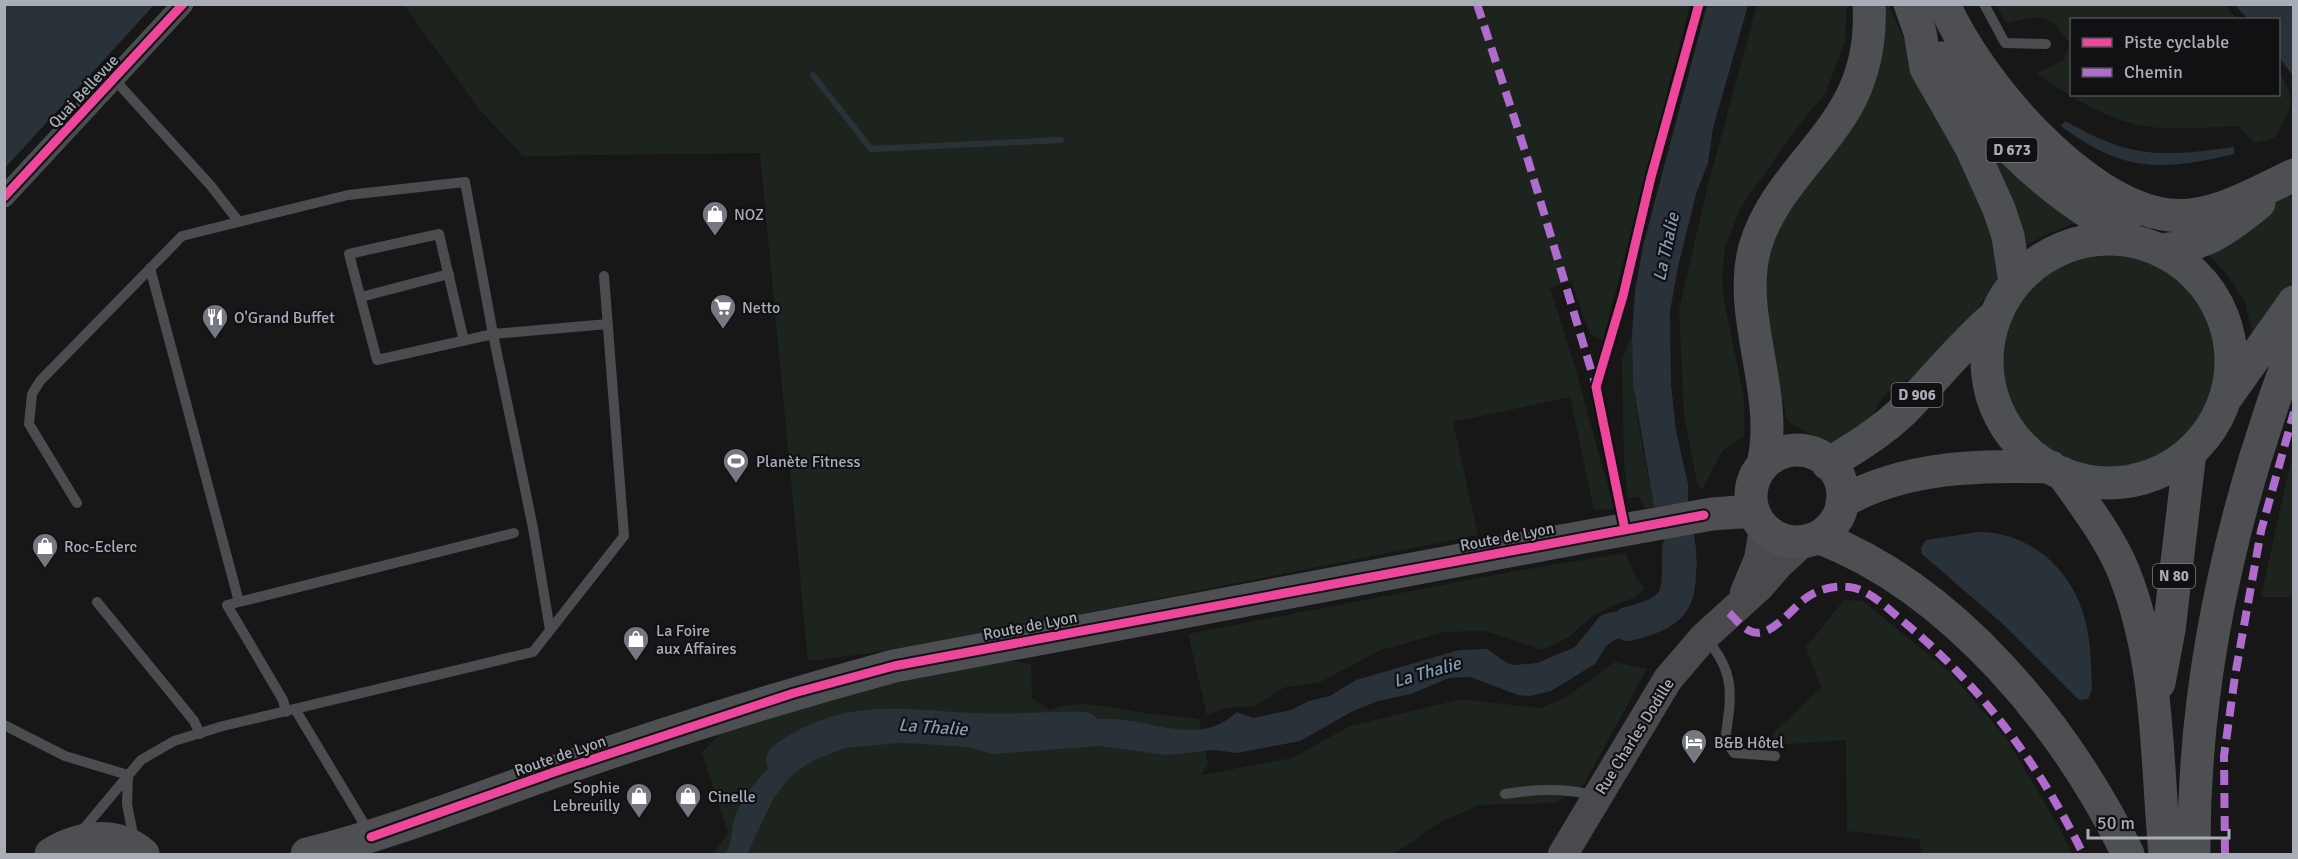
<svg xmlns="http://www.w3.org/2000/svg" width="2298" height="859" viewBox="0 0 2298 859" font-family="Signika,sans-serif">
	<style>
		.green { fill: #1d241e }
		.water { fill: #2a3239 }
		.lines { fill: none; stroke-linecap: round; stroke-linejoin: round }
		.stream { stroke: #2a3239; stroke-width: 6 }
		.river { stroke: #2a3239; stroke-width: 34 }
		.service { stroke: #4b4c50; stroke-width: 10 }
		.minor { stroke: #4b4c50; stroke-width: 21 }
		.secondary { stroke: #4a4a4e; stroke-width: 30 }
		.primary { stroke: #4d4f52; stroke-width: 33 }
		.quiet { stroke: #b06ccc; stroke-width: 8; stroke-dasharray: 15 8; stroke-linecap: butt }
		.cycleway-casing { stroke: #111113; stroke-width: 13 }
		.cycleway { stroke: #ed469a; stroke-width: 9 }
		.labels { text-anchor: middle; stroke-width: 4.5; stroke-linejoin: round; paint-order: stroke }
		.shield { fill: #111113; stroke: #7b7e86; stroke-width: 1.5 }
		.shield-label { font-size: 15px; font-weight: bold; fill: #a8adb8 }
		.street-label { font-size: 16px; fill: #a8adb8; stroke: #111113 }
		.poi-label { font-size: 16px; fill: #a8adb8; stroke: #111113; text-anchor: start }
		.water-label { font-size: 18px; font-style: italic; fill: #7f9bb3; stroke: #111113 }
	</style>
	<rect width="100%" height="100%" fill="#171717"/>
	<path class="green" d="M 404,5 L 1690,5 L 1603,340 L 1590,334 L 1571,281 L 1550,288 L 1574,364 L 1614,509 L 1594,510 L 1570,397 L 1453,422 L 1478,535 L 1011,628 L 872,653 L 808,661 L 760,153 L 523,156 L 479,109 Z
		M 1757,5 L 1847,5 L 1845,41 L 1826,92 L 1796,129 L 1741,207 L 1725,247 L 1722,276 L 1724,301 L 1744,398 L 1744,436 L 1722,451 L 1702,490 L 1697,483 L 1684,414 L 1679,310 L 1708,185 Z
		M 1879,5 L 1889,5 L 1936,111 L 1980,196 L 2001,270 C 1978,318 1948,341 1912,378 C 1890,382 1875,406 1869,426 L 1835,445 C 1818,436 1801,432 1787,420 L 1762,308 L 1762,267 Z
		M 1997,5 L 2225,5 L 2237,19 L 2072,20 L 2072,94 L 2278,94 L 2279,72 C 2298,104 2292,106 2274,138 L 2254,143 L 2239,126 C 2203,127 2162,133 2127,122 C 2095,113 2063,92 2037,73 L 2063,61 L 2070,44 C 2048,11 2042,15 2006,23 Z
		M 1992,143 L 2082,220 L 2043,236 L 2021,248 L 1984,149 Z
		M 2293,188 L 2293,290 L 2255,344 L 2245,302 L 2228,276 L 2207,253 L 2229,240 Z
		M2001 357a110 110 0 1 1 220 0a110 110 0 1 1-220 0Z
		M 1632,335 C 1631,393 1643,450 1654,507 L 1645,508 L 1639,497 L 1628,498 L 1624,465 L 1622,360 Z
		M 2293,455 L 2293,597 L 2261,597 L 2290,465 Z
		M 1626,553 L 1636,578 L 1645,589 L 1633,598 L 1594,614 L 1569,637 L 1542,650 L 1486,631 L 1445,632 L 1381,650 L 1318,683 L 1285,687 L 1255,706 L 1225,708 L 1207,715 L 1188,634 L 1499,574 Z
		M 1844,600 L 1863,601 L 1951,673 L 2006,738 L 2059,827 L 2072,854 L 1922,854 L 1919,839 L 1847,831 L 1846,740 L 1774,745 L 1773,733 L 1821,688 L 1806,647 Z
		M 992,658 L 1031,664 L 1032,698 L 1049,710 C 1082,699 1105,706 1138,712 C 1158,715 1179,716 1199,719 L 1208,764 L 1201,775 L 1292,758 L 1350,726 L 1462,699 L 1540,708 L 1566,697 L 1615,662 L 1647,669 L 1584,784 L 1556,803 L 1480,805 L 1442,821 L 1394,854 L 713,854 L 728,833 L 702,753 L 725,728 L 811,701 Z"/>
	<path class="water" d="M 5,4 L 154,5 L 5,168 L 4,5 Z
		M 1707,5 L 1748,5 L 1713,128 L 1708,163 L 1696,194 L 1678,267 L 1670,311 L 1671,384 L 1676,431 L 1688,484 L 1688,502 L 1654,507 L 1633,383 L 1632,335 L 1635,291 L 1643,246 Z
		M 2235,5 L 2293,5 L 2293,76 L 2279,57 L 2278,20 L 2248,19 Z
		M 2065,121 C 2132,159 2160,157 2234,147 L 2234,154 C 2161,171 2124,173 2061,126 Z
		M 1979,532 C 2030,532 2073,570 2085,620 C 2091,642 2091,666 2092,689 L 2088,699 L 2079,700 L 2004,625 L 1922,554 L 1921,548 L 1926,540 Z
		M 1694,533 L 1697,566 L 1690,598 L 1667,592 L 1670,572 L 1664,538 Z
		M 1661,603 L 1684,611 L 1680,619 L 1666,627 L 1616,639 L 1606,646 L 1595,664 L 1551,691 L 1530,696 L 1518,695 L 1470,677 L 1449,678 L 1411,694 L 1378,701 L 1353,711 L 1300,741 L 1237,753 L 1214,750 L 1167,755 L 1099,746 L 993,754 L 949,742 L 920,741 L 844,748 L 808,763 L 789,778 L 773,799 L 747,854 L 725,854 C 732,844 731,831 734,820 C 741,798 759,776 776,761 C 814,726 895,719 945,723 C 964,724 983,731 1003,731 C 1041,731 1077,717 1115,719 C 1157,722 1201,746 1237,712 L 1253,718 L 1291,710 L 1309,701 L 1330,696 L 1356,680 L 1459,650 L 1487,649 L 1507,663 L 1514,665 L 1537,663 L 1575,647 L 1600,616 L 1612,612 L 1630,613 Z"/>
	<g class="lines">
		<path class="stream" d="M 813,75 L 871,149 L 1061,140"/>
		<path class="river" d="M 1628,624 C 1679,611 1680,600 1679,549
			M 783,760 C 846,713 901,727 973,730 C 1010,732 1047,728 1084,729"/>
		<path class="service" d="M 1984,4 L 2005,43 L 2046,44
			M 114,79 L 211,186 L 239,222
			M 150,268 L 239,602 L 227,605 L 283,700 L 286,712
			M 361,297 L 449,274
			M 464,341 L 439,234 L 349,254 L 377,360 L 493,334 L 533,528 L 550,630
			M 77,503 L 29,424 L 32,394 L 40,381 L 182,236 L 348,195 L 465,182 L 493,334 L 608,324
			M 97,602 L 194,721 L 200,734
			M 239,602 L 514,533
			M 1706,639 C 1737,673 1731,699 1725,740 L 1734,753 L 1775,756
			M 295,709 L 369,832
			M 4,725 L 65,756 L 128,775
			M 128,775 L 127,804 L 134,840
			M 1505,794 C 1536,789 1563,788 1594,795
			M 81,832 L 141,760 L 174,741 L 223,726 L 533,652 L 624,536 L 604,276"/>
		<path class="minor" d="M 4,197 L 183,4"/>
		<path class="secondary" d="M 1745,592 L 1759,559 L 1764,529
			M 1563,854 L 1668,679 L 1704,637 L 1759,587 L 1778,565 L 1803,542"/>
		<path class="primary" d="M 1910,4 L 1920,32 L 1926,68 L 1971,147 L 1999,209 L 2008,236 L 2015,283
			M 1944,4 C 1977,81 2083,205 2169,215 C 2212,220 2257,192 2294,175
			M 1943,58 C 1958,80 1972,102 1988,123 C 2027,172 2079,208 2132,240
			M1987 361a122 122 0 1 1 244 0a122 122 0 1 1-244 0Z
			M 2161,250 C 2204,246 2226,230 2259,203
			M 2228,395 L 2294,302
			M1751 496a46 46 0 1 1 92 0a46 46 0 1 1-92 0Z
			M 1828,464 C 1855,448 1881,432 1903,411 C 1935,379 1962,344 1996,315
			M 1763,465 C 1780,392 1736,317 1755,247 C 1772,188 1824,151 1851,98 C 1865,70 1871,36 1869,4
			M 2062,473 C 2084,504 2108,535 2123,570 C 2160,662 2156,758 2165,854
			M 1842,502 C 1905,466 1980,465 2051,467
			M 1818,537 C 1954,589 2066,727 2128,854
			M 2159,683 L 2169,630 L 2190,452
			M 51,854 C 80,836 116,831 143,854
			M 307,854 C 392,833 473,800 556,771 C 667,732 780,697 894,666 L 1578,538 L 1712,514 L 1753,511
			M 2194,854 C 2193,720 2217,584 2256,456 C 2268,420 2278,383 2294,349"/>
		<path class="quiet" d="M 1477,4 L 1528,160 L 1595,383
			M 1729,613 C 1735,618 1742,628 1750,631 C 1769,641 1792,608 1806,598 C 1818,589 1835,585 1849,587 C 1868,589 1885,606 1899,618 C 1978,682 2039,763 2083,854
			M 2225,854 L 2224,756 L 2235,676 L 2261,531 L 2294,412"/>
		<g class="cycleway-casing">
			<path id="cycleway" d="M 4,197 L 183,4
				M 1625,530 L 1596,387 L 1623,296 L 1651,177 L 1699,4
				M 371,837 L 557,771 L 794,693 L 894,666 L 1704,515"/>
		</g>
		<use href="#cycleway" class="cycleway"/>
	</g>
	<defs>
		<g id="shop-pin" transform="scale(1.35)"><path d="M0 17L-7.5 6A9.5 9.5 0 1 1 7.5 6Z" fill="#757880" stroke="#111113"/><path d="M-5-2.5h2.3a2.7 3.5 0 0 1 5.4 0H5L5.5 6h-11ZM-1.5-2.5h3a1.5 2.3 0 0 0-3 0Z" fill="#fff"/></g>
		<g id="supermarket-pin" transform="scale(1.35)"><path d="M0 17L-7.5 6A9.5 9.5 0 1 1 7.5 6Z" fill="#757880" stroke="#111113"/><path d="M-6-5.5h2.5l.6 2H6L4.5 2H-2.5L-4.4-4H-6ZM-1.5 3.2a1.3 1.3 0 1 0 .1 0ZM3 3.2a1.3 1.3 0 1 0 .1 0Z" fill="#fff"/></g>
		<g id="restaurant-pin" transform="scale(1.35)"><path d="M0 17L-7.5 6A9.5 9.5 0 1 1 7.5 6Z" fill="#757880" stroke="#111113"/><path d="M-5-6h1v4h1v-4h1v4h1v-4h1v5L-1.5 .5V6h-2V.5L-5-1ZM5-6V6H3V1.5H1.5Q1.5-4 5-6Z" fill="#fff"/></g>
		<g id="stadium-pin" transform="scale(1.35)"><path d="M0 17L-7.5 6A9.5 9.5 0 1 1 7.5 6Z" fill="#757880" stroke="#111113"/><path d="M0-5a6.5 5 0 1 0 0 10a6.5 5 0 1 0 0-10ZM-3.5-1.8h7v3.6h-7Z" fill="#fff"/></g>
		<g id="hotel-pin" transform="scale(1.35)"><path d="M0 17L-7.5 6A9.5 9.5 0 1 1 7.5 6Z" fill="#757880" stroke="#111113"/><path d="M-6-4.5h1.5V1H6V5H4.5V3h-9V5H-6ZM-4 0a1.8 1.8 0 1 1 3.6 0ZM.5 0V-2.5h3Q6-2.5 6 0Z" fill="#fff"/></g>
	</defs>
	<g fill-rule="evenodd">
		<use href="#shop-pin" x="715" y="214"/>
		<use href="#supermarket-pin" x="723" y="307"/>
		<use href="#restaurant-pin" x="215" y="317"/>
		<use href="#stadium-pin" x="736" y="461"/>
		<use href="#shop-pin" x="45" y="546"/>
		<use href="#shop-pin" x="636" y="639"/>
		<use href="#hotel-pin" x="1694" y="742"/>
		<use href="#shop-pin" x="639" y="796"/>
		<use href="#shop-pin" x="688" y="796"/>
	</g>
	<g class="labels">
		<g class="shield">
			<rect x="1986.5" y="138" width="51" height="24" rx="4.5"/>
			<rect x="1891.5" y="383" width="51" height="24" rx="4.5"/>
			<rect x="2153" y="564" width="42" height="24" rx="4.5"/>
		</g>
		<g class="shield-label">
			<text x="2012" y="155">D 673</text>
			<text x="1917" y="400">D 906</text>
			<text x="2174" y="581">N 80</text>
		</g>
		<g class="street-label">
			<text transform="translate(83 91) rotate(-47)" y="6">Quai Bellevue</text>
			<text transform="translate(1507 536) rotate(-11)" y="6">Route de Lyon</text>
			<text transform="translate(1030 625) rotate(-11)" y="6">Route de Lyon</text>
			<text transform="translate(1634 736) rotate(-58)" y="6">Rue Charles Dodille</text>
			<text transform="translate(560 755) rotate(-19)" y="6">Route de Lyon</text>
		</g>
		<g class="poi-label">
			<text x="734" y="220">NOZ</text>
			<text x="742" y="313">Netto</text>
			<text x="234" y="323">O'Grand Buffet</text>
			<text x="756" y="467">Planète Fitness</text>
			<text x="64" y="552">Roc-Eclerc</text>
			<text x="656" y="636">La Foire<tspan x="656" dy="18">aux Affaires</tspan></text>
			<text x="1714" y="748">B&amp;B Hôtel</text>
			<text x="620" y="793" text-anchor="end">Sophie<tspan x="620" dy="18">Lebreuilly</tspan></text>
			<text x="708" y="802">Cinelle</text>
		</g>
		<g class="water-label">
			<text transform="translate(1666 247) rotate(-78)" y="6">La Thalie</text>
			<text transform="translate(1427 672) rotate(-16)" y="6">La Thalie</text>
			<text transform="translate(933 727) rotate(4)" y="6">La Thalie</text>
		</g>
	</g>
	<rect width="2298" height="859" fill="none" stroke="#a8adb8" stroke-width="12"/>
	<rect x="2070" y="18" width="210" height="78" fill="#111113" stroke="#4d4f55" stroke-width="1.5"/>
	<rect x="2082" y="38" width="30" height="9" fill="#ed469a" stroke="#4d4f55" stroke-width="1.5"/>
	<text x="2124" y="48" font-size="18" fill="#a8adb8">Piste cyclable</text>
	<rect x="2082" y="68" width="30" height="9" fill="#b06ccc" stroke="#4d4f55" stroke-width="1.5"/>
	<text x="2124" y="78" font-size="18" fill="#a8adb8">Chemin</text>
	<path d="M2088 829v9h141v-9" fill="none" stroke="#a8adb8" stroke-width="3"/>
	<text x="2097" y="829" font-size="18" fill="#a8adb8" stroke="#111113" stroke-width="4.5" paint-order="stroke">50 m</text>
</svg>
